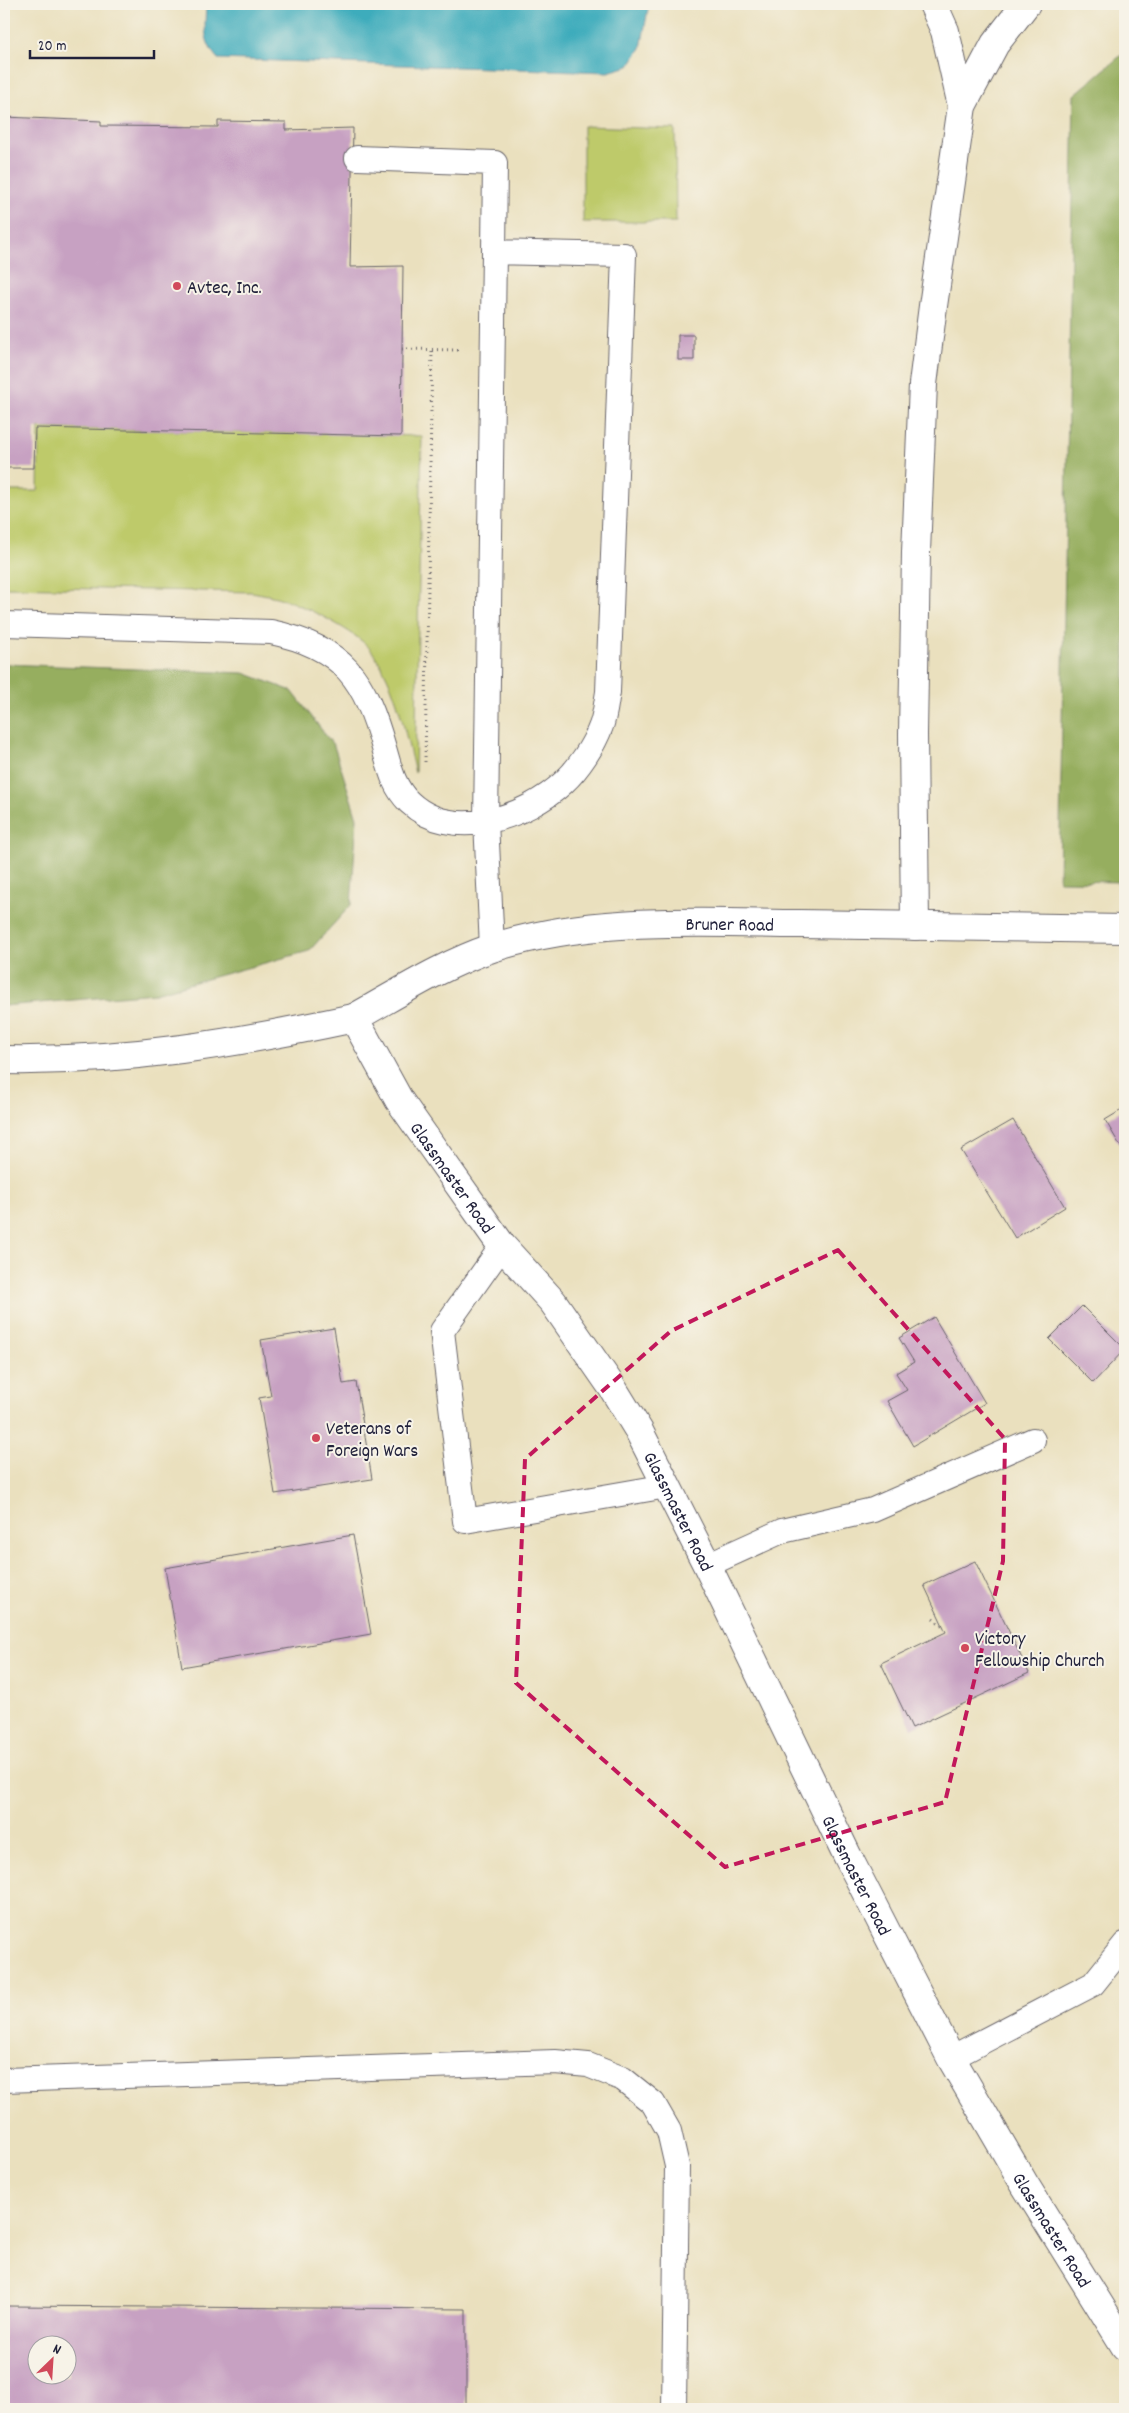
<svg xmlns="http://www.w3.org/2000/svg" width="1129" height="2413" viewBox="0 0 1129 2413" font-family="Dekko,sans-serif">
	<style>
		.green { fill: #beca6b; stroke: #707653 }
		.forest { fill: #96ae5f; stroke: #5c684d }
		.water { fill: #3eacbc; stroke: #30677c }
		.building { fill: #c7a1c2; fill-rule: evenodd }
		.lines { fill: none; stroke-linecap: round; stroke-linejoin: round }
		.service-casing { stroke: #686469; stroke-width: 26 }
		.minor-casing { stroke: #686469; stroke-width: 30 }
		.path { stroke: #686469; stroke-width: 3; stroke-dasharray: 1 4; stroke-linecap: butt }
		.service { stroke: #fff; stroke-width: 24 }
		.minor { stroke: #fff; stroke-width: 28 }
		.marked { fill: none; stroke: #c2185b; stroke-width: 4; stroke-dasharray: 10 6; stroke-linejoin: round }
		.poi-dot { fill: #d1495b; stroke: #f7f3e8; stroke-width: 2 }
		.labels { text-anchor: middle; stroke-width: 4; stroke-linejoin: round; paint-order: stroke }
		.poi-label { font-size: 19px; fill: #22223b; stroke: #f7f3e8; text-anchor: start }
		.street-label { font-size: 19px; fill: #22223b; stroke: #f7f3e8 }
	</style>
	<rect width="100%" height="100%" fill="#f7f3e8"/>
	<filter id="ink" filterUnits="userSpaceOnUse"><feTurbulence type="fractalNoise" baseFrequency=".02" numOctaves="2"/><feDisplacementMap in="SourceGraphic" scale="10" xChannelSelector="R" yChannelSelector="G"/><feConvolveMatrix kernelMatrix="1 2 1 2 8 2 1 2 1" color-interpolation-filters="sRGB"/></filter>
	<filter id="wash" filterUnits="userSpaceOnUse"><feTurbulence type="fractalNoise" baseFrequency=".0096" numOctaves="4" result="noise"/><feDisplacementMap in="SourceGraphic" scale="20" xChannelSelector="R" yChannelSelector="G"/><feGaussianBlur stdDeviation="1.12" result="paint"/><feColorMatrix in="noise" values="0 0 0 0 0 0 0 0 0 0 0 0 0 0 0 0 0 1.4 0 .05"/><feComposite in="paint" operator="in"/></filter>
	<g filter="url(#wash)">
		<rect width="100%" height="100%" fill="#eae0be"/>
		<path class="green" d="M 583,126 L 675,129 L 676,222 L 583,222 Z
			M 39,428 L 422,436 L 415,773 C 405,733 397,684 371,650 C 357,632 308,608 286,600 C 275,596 263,594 252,592 L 4,587 L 4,491 L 38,491 Z"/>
		<path class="forest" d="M 1125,52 L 1125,882 L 1059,881 L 1074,95 Z
			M 4,664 L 244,673 L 292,691 L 334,746 L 357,818 L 351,905 L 309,951 L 155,993 L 4,1006 Z"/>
		<path class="water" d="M 206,4 L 649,4 L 641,48 L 629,66 L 608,72 L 218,59 C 202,41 205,27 206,4 Z"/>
		<g id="blocks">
			<path class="building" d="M 4,117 L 101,121 L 101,126 L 218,127 L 218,121 L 286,122 L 286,130 L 353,128 L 350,267 L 403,266 L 401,436 L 35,428 L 34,468 L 4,468 Z
				M 678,335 L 694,335 L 694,360 L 678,360 Z
				M 1125,1108 L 1125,1154 L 1105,1120 Z
				M 1013,1120 L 1065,1207 L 1015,1238 L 961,1150 Z
				M 1082,1306 L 1125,1349 L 1093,1383 L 1049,1339 Z
				M 934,1317 L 985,1403 L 913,1446 L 887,1401 L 907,1390 L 896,1373 L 914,1362 L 899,1338 Z
				M 334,1328 L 343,1384 L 356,1382 L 372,1479 L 275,1494 L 259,1398 L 271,1396 L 261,1340 Z
				M 353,1535 L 371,1634 L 182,1667 L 165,1568 Z
				M 975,1561 L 1029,1673 L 912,1728 L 881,1663 L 946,1632 L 924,1585 Z
				M 4,2306 L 466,2309 L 466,2409 L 4,2409 ZM 38,2346 L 68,2346 L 68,2376 L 38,2376 Z"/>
		</g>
	</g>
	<g filter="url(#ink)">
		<use href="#blocks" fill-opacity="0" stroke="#686469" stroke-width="1"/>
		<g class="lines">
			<g class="service-casing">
				<path id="service" d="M 357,158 L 495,163 L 494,252
					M 4,624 L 271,632 C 344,647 365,680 384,748 C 390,768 393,786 409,802 C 452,843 526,818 564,782 C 579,768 594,745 601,726 C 605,716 606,703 608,692 L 624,255 L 494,252 L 486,821 L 492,948
					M 502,1246 L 442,1331 L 465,1521 L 667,1486
					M 707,1565 L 782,1531 L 873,1510 L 1033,1440
					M 951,2058 L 1093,1984 L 1125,1944
					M 4,2080 L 555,2062 L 588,2065 L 623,2079 L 653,2103 L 669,2131 L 677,2166 L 674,2409"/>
			</g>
			<g class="minor-casing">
				<g id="minor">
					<path d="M 933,4 L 945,31 L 962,106"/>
					<path d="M 915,926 L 913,734 L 916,552 L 923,384 L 933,306 L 962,106 L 995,44 L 1026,4"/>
					<path id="s1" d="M 354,1018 C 399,993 444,964 492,948 C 590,916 698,923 800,924 C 908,926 1017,927 1125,929"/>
					<path id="s2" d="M 4,1060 C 125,1062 237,1043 354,1018 L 399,1100 L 432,1147 L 502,1246 L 553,1302 L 612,1387 L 639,1431 L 707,1565 L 848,1857 L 951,2058 L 1025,2185 L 1125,2346"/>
				</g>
			</g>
			<path class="path" d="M 402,349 L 459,350
				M 425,762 L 432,350
				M 933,1619 L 943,1626"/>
			<use href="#service" class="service"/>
			<use href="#minor" class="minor"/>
		</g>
	</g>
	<path class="marked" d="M 838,1250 L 1005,1439 L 1003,1561 L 945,1802 L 725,1867 L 516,1683 L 525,1459 L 671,1331 Z"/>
	<g class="poi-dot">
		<circle cx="177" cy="286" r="5"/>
		<circle cx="316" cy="1438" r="5"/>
		<circle cx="965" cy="1648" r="5"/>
	</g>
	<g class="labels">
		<g class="poi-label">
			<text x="187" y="293">Avtec, Inc.</text>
			<text x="326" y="1434">Veterans of<tspan x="326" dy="22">Foreign Wars</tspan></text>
			<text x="975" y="1644">Victory<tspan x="975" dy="22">Fellowship Church</tspan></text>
		</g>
		<g class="street-label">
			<text dy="7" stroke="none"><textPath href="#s1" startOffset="395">Bruner Road</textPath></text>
			<text dy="7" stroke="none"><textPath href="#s2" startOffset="541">Glassmaster Road</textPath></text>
			<text dy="7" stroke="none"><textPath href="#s2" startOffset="946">Glassmaster Road</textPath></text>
			<text dy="7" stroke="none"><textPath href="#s2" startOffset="1351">Glassmaster Road</textPath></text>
			<text dy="7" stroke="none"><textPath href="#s2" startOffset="1756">Glassmaster Road</textPath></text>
		</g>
	</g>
	<rect width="1129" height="2413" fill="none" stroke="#f7f3e8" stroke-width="20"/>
	<g transform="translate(52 2360) rotate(25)"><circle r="24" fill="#f7f3e8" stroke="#a29fa3"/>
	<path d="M0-4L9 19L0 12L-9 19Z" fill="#d1495b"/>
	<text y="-8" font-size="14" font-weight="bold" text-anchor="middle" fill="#22223b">N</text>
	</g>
	<path d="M30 50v8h124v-8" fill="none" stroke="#22223b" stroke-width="2.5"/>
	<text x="38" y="50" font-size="15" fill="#22223b" stroke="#f7f3e8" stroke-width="4" paint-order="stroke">20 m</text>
</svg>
